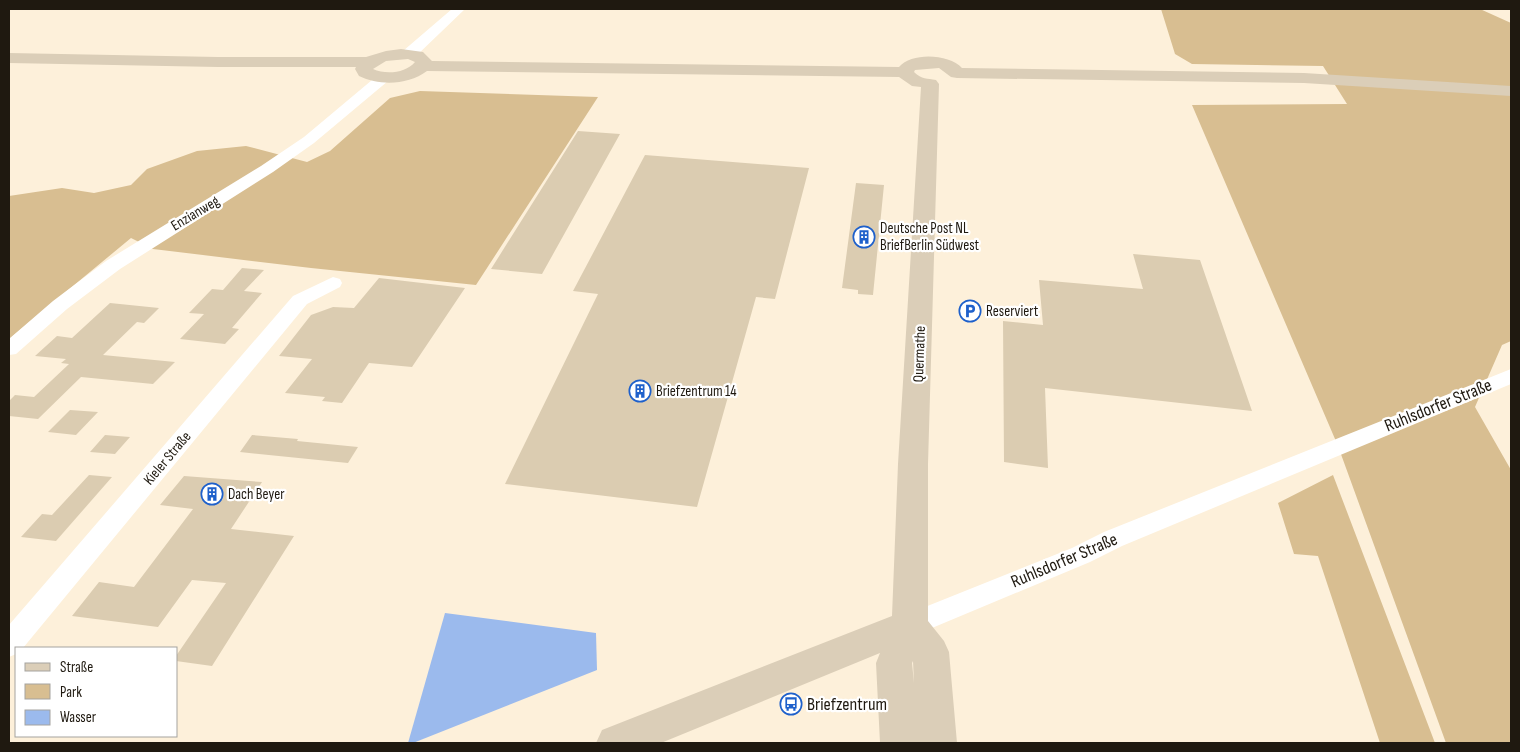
<svg xmlns="http://www.w3.org/2000/svg" width="1520" height="752" viewBox="0 0 1520 752" font-family="'Sofia Sans Condensed',sans-serif">
	<style>
		.green { fill: #d8be91 }
		.water { fill: #9bbaed }
		.building { fill: #dbccb1 }
		.lines { fill: none; stroke-linecap: round; stroke-linejoin: round }
		.street { fill: #fff; fill-rule: evenodd }
		.secondary { fill: #dbceb8; fill-rule: evenodd }
		.labels { text-anchor: middle; stroke-width: 4.5; stroke-linejoin: round; paint-order: stroke }
		.street-label { font-size: 15px; fill: #1f1910; stroke: #fff }
		.poi-label { font-size: 15px; fill: #1f1910; stroke: #fff; text-anchor: start }
		.near-street-label { font-size: 18px; fill: #1f1910; stroke: #fff }
		.near-poi-label { font-size: 18px; fill: #1f1910; stroke: #fff; text-anchor: start }
	</style>
	<rect width="100%" height="100%" fill="#fdf0da"/>
	<path class="green" d="M 1161,9 L 1480,9 L 1511,23 L 1511,341 L 1502,345 L 1475,407 L 1511,470 L 1511,743 L 1446,743 L 1338,446 L 1192,105 L 1347,104 L 1323,66 L 1192,64 L 1175,54 Z
		M 420,91 L 598,97 L 476,285 L 311,268 L 153,249 L 131,238 L 9,339 L 9,196 L 62,188 L 94,193 L 131,185 L 147,169 L 197,151 L 246,146 L 307,162 L 330,151 L 390,98 Z
		M 1333,475 L 1435,743 L 1380,743 L 1318,556 L 1294,554 L 1278,503 Z"/>
	<path class="water" d="M 445,613 L 596,633 L 597,670 L 413,743 L 408,743 Z"/>
	<path class="building" d="M 578,131 L 620,134 L 542,274 L 491,269 Z
		M 645,155 L 809,168 L 775,299 L 756,297 L 697,507 L 505,484 L 598,294 L 573,291 Z
		M 856,183 L 884,185 L 873,295 L 858,294 L 858,290 L 842,288 Z
		M 1133,254 L 1200,260 L 1252,411 L 1045,388 L 1048,468 L 1004,462 L 1003,321 L 1043,325 L 1039,280 L 1143,289 Z
		M 242,268 L 264,270 L 244,291 L 262,293 L 232,328 L 239,329 L 225,344 L 180,339 L 204,314 L 189,313 L 212,289 L 223,290 Z
		M 379,278 L 465,288 L 412,367 L 369,363 L 342,403 L 322,401 L 325,397 L 285,393 L 312,359 L 279,356 L 311,315 L 333,307 L 354,308 Z
		M 110,303 L 159,308 L 144,323 L 137,322 L 103,355 L 175,362 L 153,384 L 81,377 L 38,419 L 9,416 L 9,401 L 15,395 L 34,397 L 69,364 L 61,363 L 66,359 L 35,356 L 57,336 L 72,338 Z
		M 70,410 L 98,412 L 76,435 L 48,432 Z
		M 105,435 L 130,437 L 115,454 L 90,452 Z
		M 252,435 L 298,439 L 297,441 L 358,447 L 348,463 L 240,452 Z
		M 89,475 L 112,477 L 56,541 L 21,537 L 42,514 L 52,515 Z
		M 184,476 L 262,482 L 231,529 L 294,536 L 212,666 L 176,661 L 176,656 L 226,583 L 192,580 L 158,627 L 72,616 L 99,582 L 134,587 L 193,509 L 160,505 Z"/>
	<g class="lines">
		<path class="street" d="M 452,9 L 465,9 L 415,57 L 403,57 L 401,54 L 403,51 Z
			M 383,74 L 388,75 L 390,78 L 388,81 L 314,143 L 273,172 L 120,269 L 67,309 L 16,354 L 9,355 L 9,339 L 53,301 L 106,261 L 261,166 L 304,137 L 378,75 Z
			M 333,277 L 340,279 L 342,283 L 340,287 L 307,304 L 23,648 L 16,648 L 16,654 L 9,657 L 9,625 L 293,296 Z
			M 1511,369 L 1511,384 L 1122,546 L 1090,562 L 920,633 L 910,636 L 900,633 L 896,625 L 900,617 L 1072,548 L 1104,532 Z"/>
		<path class="secondary" d="M 401,49 L 423,52 L 432,61 L 899,67 C 912,52 949,54 962,68 L 1304,73 L 1511,86 L 1511,96 L 1304,83 L 957,78 L 951,77 L 939,68 L 915,70 L 914,72 C 922,80 927,78 936,80 L 939,84 L 928,464 L 928,621 L 944,641 L 949,652 L 957,743 L 880,743 L 876,663 L 880,653 L 661,743 L 596,743 L 602,730 L 892,616 L 898,464 L 921,87 L 912,86 L 899,77 L 427,71 C 408,85 380,86 359,76 L 355,69 L 356,67 L 218,67 L 9,63 L 9,53 L 218,57 L 366,57 L 386,51 ZM 408,59 L 415,62 C 406,73 386,75 373,69 L 386,61 ZM 913,661 L 914,683 L 912,663 Z"/>
	</g>
	<defs>
		<g id="building-ring" transform="scale(1.125)"><circle r="9.5" fill="#fff" stroke="#1e60cb" stroke-width="1.5"/><path d="M-4-6H4V6H1V3H-1V6H-4ZM-2.5-4.3h1.7v1.8h-1.7ZM.8-4.3h1.7v1.8H.8ZM-2.5-1h1.7V.8h-1.7ZM.8-1h1.7V.8H.8Z" fill="#1e60cb"/></g>
		<g id="parking-ring" transform="scale(1.125)"><circle r="9.5" fill="#fff" stroke="#1e60cb" stroke-width="1.5"/><path d="M-3.5-5.5H1a3.5 3.5 0 0 1 0 7H-1V5.5H-3.5ZM-1-3.4V-.6H.8a1.4 1.4 0 0 0 0-2.8Z" fill="#1e60cb"/></g>
		<g id="bus-ring" transform="scale(1.125)"><circle r="9.5" fill="#fff" stroke="#1e60cb" stroke-width="1.5"/><path d="M-5-6H5V4H4V6H2V4H-2V6H-4V4H-5ZM-3.5-4V0h7V-4ZM-3.5 1.2v1.5H-2V1.2ZM2 1.2v1.5H3.5V1.2Z" fill="#1e60cb"/></g>
	</defs>
	<g fill-rule="evenodd">
		<use href="#building-ring" x="864" y="237"/>
		<use href="#parking-ring" x="970" y="311"/>
		<use href="#building-ring" x="640" y="391"/>
		<use href="#building-ring" x="212" y="494"/>
		<use href="#bus-ring" x="791" y="704"/>
	</g>
	<g class="labels">
		<g class="street-label">
			<text transform="translate(195 213) rotate(-31)" y="5">Enzianweg</text>
			<text transform="translate(919 354) rotate(-88)" y="5">Quermathe</text>
			<text transform="translate(167 458) rotate(-50)" y="5">Kieler Straße</text>
		</g>
		<g class="poi-label">
			<text x="880" y="233">Deutsche Post NL<tspan x="880" dy="17">BriefBerlin Südwest</tspan></text>
			<text x="986" y="316">Reserviert</text>
			<text x="656" y="396">Briefzentrum 14</text>
			<text x="228" y="499">Dach Beyer</text>
		</g>
		<g class="near-street-label">
			<text transform="translate(1438 405) rotate(-22)" y="6">Ruhlsdorfer Straße</text>
			<text transform="translate(1064 560) rotate(-23)" y="6">Ruhlsdorfer Straße</text>
		</g>
		<g class="near-poi-label">
			<text x="807" y="710">Briefzentrum</text>
		</g>
	</g>
	<rect width="1520" height="752" fill="none" stroke="#1f1910" stroke-width="20"/>
	<rect x="15" y="647" width="162" height="90" fill="#ffffff" stroke="#a5a39f"/>
	<rect x="25" y="663" width="25" height="8" fill="#dbceb8" stroke="#a5a39f"/>
	<text x="60" y="672" font-size="15" fill="#1f1910">Straße</text>
	<rect x="25" y="684" width="25" height="15" fill="#d8be91" stroke="#a5a39f"/>
	<text x="60" y="697" font-size="15" fill="#1f1910">Park</text>
	<rect x="25" y="710" width="25" height="15" fill="#9bbaed" stroke="#a5a39f"/>
	<text x="60" y="722" font-size="15" fill="#1f1910">Wasser</text>
</svg>
